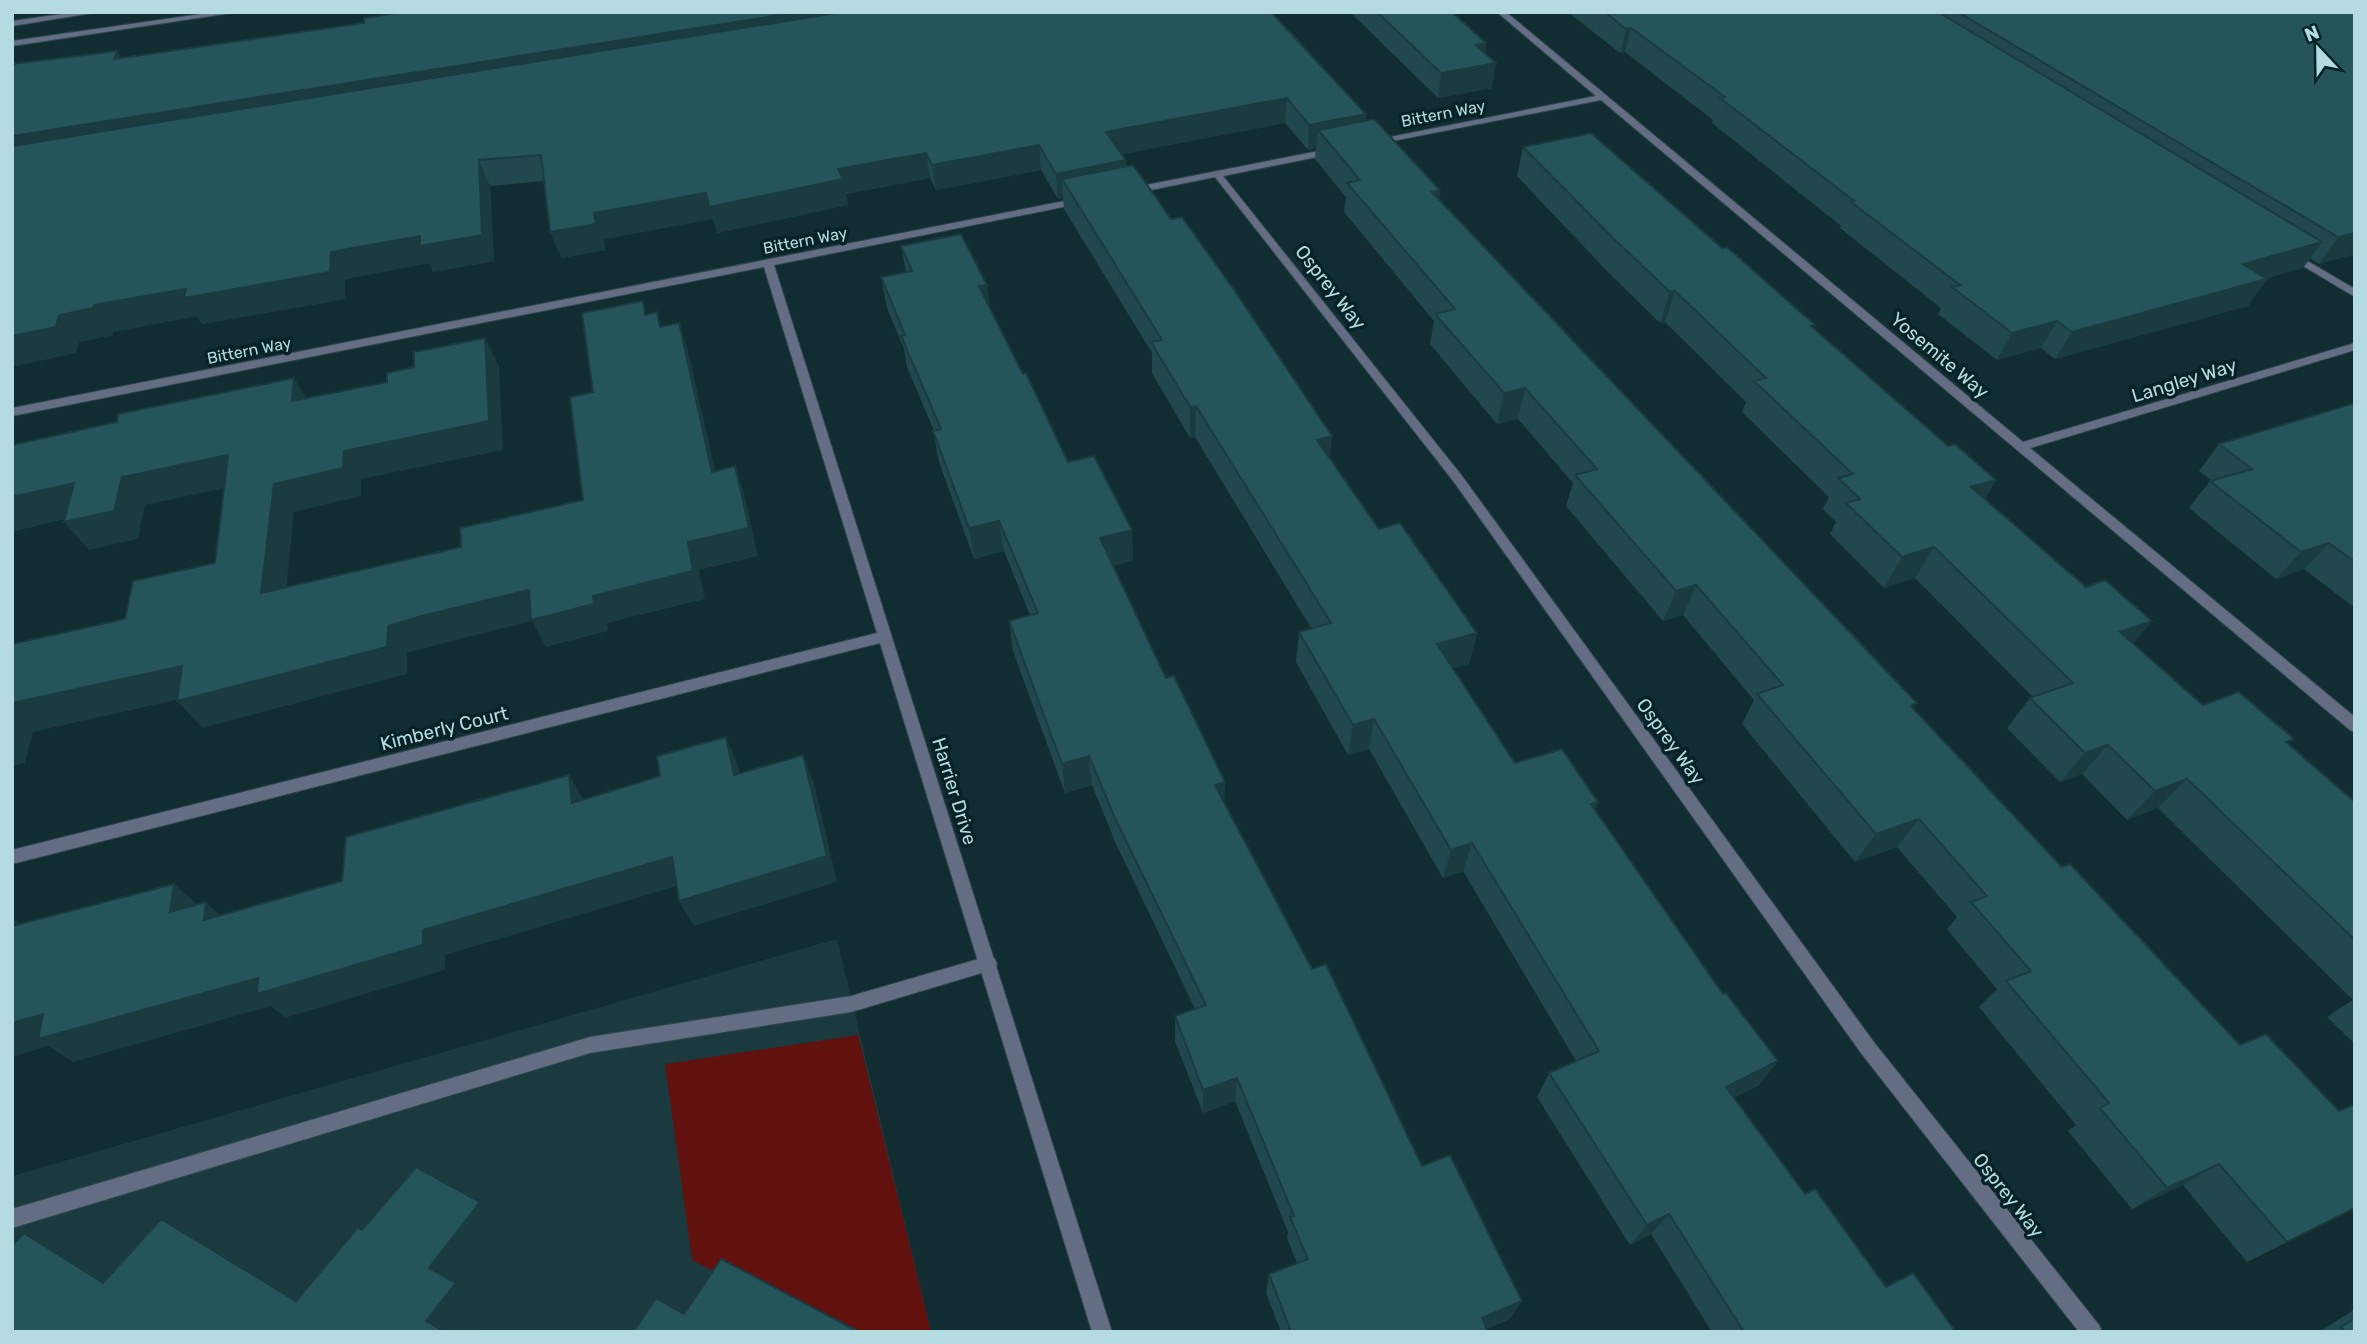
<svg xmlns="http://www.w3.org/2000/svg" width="2367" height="1344" viewBox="0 0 2367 1344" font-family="Rubik,sans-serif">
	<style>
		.built { fill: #1b3a3f }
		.green { fill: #61120f }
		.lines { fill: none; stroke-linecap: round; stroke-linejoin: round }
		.lane-casing { stroke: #2c494d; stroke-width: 2 }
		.street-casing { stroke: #2c494d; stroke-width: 2 }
		.lane { fill: #646d84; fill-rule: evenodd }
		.street { fill: #646d84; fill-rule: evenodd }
		.wall { fill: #20484e }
		.shaded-wall { fill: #1a3b40 }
		.building { fill: #25545b; stroke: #1a3b40; stroke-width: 2 }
		.labels { text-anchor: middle; stroke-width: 7; stroke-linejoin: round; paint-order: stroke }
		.far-street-label { font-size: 16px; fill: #b4dbe1; stroke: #072327 }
		.street-label { font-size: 19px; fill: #b4dbe1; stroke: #072327 }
	</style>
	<rect width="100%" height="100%" fill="#122d31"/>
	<path class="built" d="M 837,939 L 931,1332 L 12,1332 L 12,1176 Z"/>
	<path class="green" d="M 858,1035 L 931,1332 L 832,1332 L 692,1260 L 665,1064 Z"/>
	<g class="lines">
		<g class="lane-casing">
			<path id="lane" d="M 989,956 L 995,959 L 997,964 L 995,969 L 851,1012 L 590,1053 L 12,1228 L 12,1209 L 590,1037 L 851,996 Z"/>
		</g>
		<g class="street-casing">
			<path id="street" d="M 76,12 L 99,12 L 12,26 L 12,21 Z
				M 215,12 L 238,12 L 12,46 L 12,41 Z
				M 1497,12 L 1506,12 L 2023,442 L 2355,343 L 2355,350 L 2030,448 L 2355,717 L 2355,732 L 2350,730 L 1601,100 L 1372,145 L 1370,143 L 1375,140 L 1596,96 Z
				M 1334,148 L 1337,149 L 1337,153 L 1223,176 L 1462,476 L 1873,1041 L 2099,1325 L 2102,1332 L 2079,1332 L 1861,1053 L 1454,482 L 1215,177 L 1131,194 L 1126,191 L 1131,188 Z
				M 1080,198 L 1083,199 L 1083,203 L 774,265 L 1112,1332 L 1092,1332 L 880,643 L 12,864 L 12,850 L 877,633 L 764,267 L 12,416 L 12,408 Z
				M 2292,252 L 2355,289 L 2355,297 L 2288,257 L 2288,253 Z"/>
		</g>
		<use href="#lane" class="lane"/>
		<use href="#street" class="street"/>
	</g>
	<path class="wall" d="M 1271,12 L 1366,114 L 1365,121 L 1440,190 L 1439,199 L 1914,709 L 2287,1242 L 2247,1262 L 2183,1185 L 2132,1209 L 2068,1131 L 2076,1125 L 1979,1007 L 1997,989 L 1947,929 L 1957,917 L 1897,847 L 1855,862 L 1742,724 L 1754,700 L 1683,615 L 1663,621 L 1566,506 L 1573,483 L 1518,419 L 1497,424 L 1430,344 L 1434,321 L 1344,212 L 1346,197 L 1315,159 L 1316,148 L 1308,150 L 1285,123 L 1122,154 L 1127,167 L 1379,529 L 1477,633 L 1469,664 L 1452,668 L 1515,763 L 1598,802 L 1594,810 L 1723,994 L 1778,1061 L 1758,1086 L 1734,1097 L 1805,1194 L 1886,1287 L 1956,1332 L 1712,1332 L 1651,1234 L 1630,1245 L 1537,1097 L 1549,1073 L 1576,1061 L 1463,871 L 1443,878 L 1369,749 L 1348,755 L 1296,662 L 1299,632 L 1311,628 L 1195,437 L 1190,438 L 1152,373 L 1152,353 L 1064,209 L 1063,198 L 1058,199 L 1041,170 L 936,190 L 930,178 L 846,194 L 848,205 L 717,233 L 713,219 L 604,239 L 605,250 L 561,258 L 544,181 L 490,186 L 494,261 L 433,272 L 429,263 L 345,279 L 345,299 L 202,324 L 197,316 L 113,332 L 113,335 L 79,342 L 76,353 L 117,51 L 121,58 Z
		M 1350,12 L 1452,12 L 1486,43 L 1485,53 L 1492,88 L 1438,98 Z
		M 1568,12 L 2355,12 L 2355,254 L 2319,264 L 2310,258 L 2303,268 L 2266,278 L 2267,279 L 2248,306 L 2055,359 L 2041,348 L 1997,360 L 1938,314 L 1941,308 L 1840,228 L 1841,226 L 1712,123 L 1713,120 L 1625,52 L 1620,53 Z
		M 1523,147 L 1813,328 L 1948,446 L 1996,480 L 1985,499 L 2086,587 L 2152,621 L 2133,643 L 2203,705 L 2288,744 L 2355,802 L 2355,1044 L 2327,1017 L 2353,1000 L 2158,808 L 2127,820 L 2082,774 L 2060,782 L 2007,728 L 2030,698 L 2033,697 L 1915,578 L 1884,588 L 1830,534 L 1836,522 L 1823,509 L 1829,497 L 1742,412 L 1746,402 L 1665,322 L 1660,323 L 1605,269 L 1517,176 Z
		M 901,246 L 990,308 L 1068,462 L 1132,530 L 1133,560 L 1113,566 L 1166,678 L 1225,782 L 1224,802 L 1312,969 L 1422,1166 L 1510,1319 L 1487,1329 L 1488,1332 L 1281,1332 L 1266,1293 L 1269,1274 L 1297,1263 L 1287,1238 L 1288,1232 L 1235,1101 L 1203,1113 L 1175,1041 L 1175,1016 L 1195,1009 L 1116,844 L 1092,785 L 1065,793 L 1013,651 L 1009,621 L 1030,615 L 1004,551 L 974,559 L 939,462 L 933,431 L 934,431 L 907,367 L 904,349 L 887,308 L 881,277 L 906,272 Z
		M 2355,403 L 2355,608 L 2304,569 L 2276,579 L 2189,508 L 2210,481 L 2212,481 L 2199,471 L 2219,444 Z
		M 2355,1309 L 2355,1332 L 2319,1332 Z"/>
	<path class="shaded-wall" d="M 799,12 L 954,12 L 12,164 L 12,136 Z
		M 1631,28 L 1625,52 L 1620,53 L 1626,29 Z
		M 1486,43 L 1482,66 L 1496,63 L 1492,88 L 1438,98 L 1441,73 L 1476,45 Z
		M 117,51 L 132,76 L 114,59 Z
		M 1287,98 L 1285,123 L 1108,157 L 1106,132 Z
		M 1366,114 L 1363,139 L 1318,130 L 1316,148 L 1308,150 L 1309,125 Z
		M 1039,145 L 1041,170 L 936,190 L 932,165 Z
		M 926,153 L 930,178 L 846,194 L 848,205 L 717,233 L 713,219 L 604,239 L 605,250 L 561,258 L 550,232 L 594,213 Z
		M 479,160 L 490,186 L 494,261 L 433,272 L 429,263 L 345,279 L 345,299 L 202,324 L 197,316 L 113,332 L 113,335 L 79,342 L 76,353 L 12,367 L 12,336 L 59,315 L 94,305 L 331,252 Z
		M 1126,160 L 1127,186 L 1062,179 L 1063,198 L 1058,199 L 1056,174 Z
		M 1440,190 L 1435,220 L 1432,192 Z
		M 2355,233 L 2355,254 L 2319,264 L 2338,237 Z
		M 2322,242 L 2303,268 L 2224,290 L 2243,264 Z
		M 2267,279 L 2248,306 L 2055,359 L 2072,332 Z
		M 987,285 L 991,315 L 979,286 Z
		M 1675,291 L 1665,322 L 1660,323 L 1670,292 Z
		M 2057,321 L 2041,348 L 1997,360 L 2012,333 Z
		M 679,323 L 688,351 L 722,500 L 712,472 Z
		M 485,338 L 499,366 L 503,450 L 361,479 L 361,496 L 294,512 L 283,621 L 261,593 L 274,484 L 344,451 Z
		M 294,378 L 312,407 L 292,401 Z
		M 1525,388 L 1518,419 L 1497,424 L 1504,393 Z
		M 1196,406 L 1195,437 L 1190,438 L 1190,407 Z
		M 1332,436 L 1329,467 L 1317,440 Z
		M 228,455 L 249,483 L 145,505 L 138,539 L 89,550 L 64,522 L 122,477 Z
		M 735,466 L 744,494 L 758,556 L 699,570 L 705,599 L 607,623 L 608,631 L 546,647 L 532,621 L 440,644 L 407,653 L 407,674 L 202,728 L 177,701 L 388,626 L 422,616 L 529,590 L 593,596 L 688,542 Z
		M 1996,480 L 1977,510 L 1971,487 Z
		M 74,483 L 98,511 L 12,532 L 12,497 Z
		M 999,521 L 1004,551 L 974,559 L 969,528 Z
		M 1132,530 L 1133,560 L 1102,569 L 1100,538 Z
		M 2329,543 L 2304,569 L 2276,579 L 2301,552 Z
		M 1934,547 L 1915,578 L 1884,588 L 1902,557 Z
		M 1696,585 L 1683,615 L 1663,621 L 1676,591 Z
		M 2152,621 L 2127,651 L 2120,632 Z
		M 1477,633 L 1469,664 L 1430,675 L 1437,644 Z
		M 182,666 L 207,693 L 33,732 L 25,763 L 12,766 L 12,703 Z
		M 1374,719 L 1369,749 L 1348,755 L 1353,725 Z
		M 726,737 L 738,765 L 746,802 L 734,775 Z
		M 2108,745 L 2082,774 L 2060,782 L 2085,753 Z
		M 803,755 L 814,783 L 837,882 L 694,926 L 679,901 Z
		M 1089,756 L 1092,785 L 1065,793 L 1062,764 Z
		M 569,775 L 585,802 L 572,803 Z
		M 2187,779 L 2158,808 L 2127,820 L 2155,791 Z
		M 1225,782 L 1223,811 L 1215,785 Z
		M 1598,802 L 1586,831 L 1591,804 Z
		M 1919,819 L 1897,847 L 1855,862 L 1876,834 Z
		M 1472,843 L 1463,871 L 1443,878 L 1451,850 Z
		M 672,857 L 687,883 L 445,955 L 445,970 L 285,1018 L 271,1006 L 73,1062 L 48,1046 L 12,1057 L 12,1023 L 43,1014 L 423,930 Z
		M 174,884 L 203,909 L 170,912 Z
		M 206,902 L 234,928 L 204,920 Z
		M 12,918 L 42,940 L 12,933 Z
		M 1778,1061 L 1758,1086 L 1708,1110 L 1726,1087 Z
		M 1237,1078 L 1235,1101 L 1203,1113 L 1203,1090 Z
		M 2219,1164 L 2183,1185 L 2132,1209 L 2167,1188 Z
		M 480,1202 L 513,1230 L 468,1291 L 492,1307 L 474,1332 L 445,1332 L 426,1321 L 429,1268 Z
		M 1669,1214 L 1651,1234 L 1630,1245 L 1647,1225 Z
		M 161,1219 L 210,1246 L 341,1325 L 296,1301 Z
		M 24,1233 L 80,1260 L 157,1307 L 103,1283 Z
		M 1522,1301 L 1510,1319 L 1479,1332 L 1482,1318 Z"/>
	<path class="building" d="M 402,12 L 799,12 L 12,136 L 12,64 L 117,51 L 114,59 L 364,23 L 364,18 Z
		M 842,12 L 1271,12 L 1366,114 L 1309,125 L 1287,98 L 1106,132 L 1126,160 L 1056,174 L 1039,145 L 932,165 L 926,153 L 838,169 L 843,179 L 709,207 L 706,193 L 594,213 L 596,224 L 550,232 L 541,155 L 479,160 L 482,235 L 420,246 L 420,236 L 331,252 L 330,272 L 184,298 L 186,289 L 94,305 L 93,308 L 59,315 L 56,327 L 12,336 L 12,146 Z
		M 1377,12 L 1452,12 L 1486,43 L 1476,45 L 1496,63 L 1441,73 Z
		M 1605,12 L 1938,12 L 2322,242 L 2243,264 L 2267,279 L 2072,332 L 2057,321 L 2012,333 L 1952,287 L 1960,285 L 1851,202 L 1854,201 L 1720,98 L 1725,97 L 1631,28 L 1626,29 Z
		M 1958,12 L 2355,13 L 2355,233 L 2338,237 Z
		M 1374,119 L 1440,190 L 1432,192 L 1917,703 L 1911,706 L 2062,867 L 2070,864 L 2240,1045 L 2266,1034 L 2339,1111 L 2355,1104 L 2355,1208 L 2287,1242 L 2219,1164 L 2167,1188 L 2100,1108 L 2109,1103 L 2006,981 L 2031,971 L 1971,902 L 1987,896 L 1919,819 L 1876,834 L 1757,694 L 1783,685 L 1696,585 L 1676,591 L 1575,475 L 1597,469 L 1525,388 L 1504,393 L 1435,314 L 1455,309 L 1347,183 L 1360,180 L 1318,130 Z
		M 1591,133 L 1722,248 L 1727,247 L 1815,325 L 1811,326 L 1948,446 L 1955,444 L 1996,480 L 1971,487 L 2086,587 L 2105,580 L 2152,621 L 2120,632 L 2203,705 L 2239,692 L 2294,739 L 2286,742 L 2355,802 L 2355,940 L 2187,779 L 2155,791 L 2108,745 L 2085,753 L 2030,698 L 2073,683 L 1934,547 L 1902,557 L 1846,503 L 1860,499 L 1838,478 L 1853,474 L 1754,381 L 1766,378 L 1675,291 L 1670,292 L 1613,238 L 1523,147 Z
		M 1133,165 L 1171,219 L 1182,217 L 1235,291 L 1332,436 L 1317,440 L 1379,529 L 1400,523 L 1477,633 L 1437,644 L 1515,763 L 1562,749 L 1598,802 L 1591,804 L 1723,994 L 1726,993 L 1778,1061 L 1726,1087 L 1805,1194 L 1815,1189 L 1886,1287 L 1913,1273 L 1956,1332 L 1744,1332 L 1669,1214 L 1647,1225 L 1549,1073 L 1599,1051 L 1472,843 L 1451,850 L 1374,719 L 1353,725 L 1299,632 L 1331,623 L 1196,406 L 1190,407 L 1151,342 L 1162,340 L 1062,179 Z
		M 961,234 L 987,285 L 979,286 L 1023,374 L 1026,373 L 1068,462 L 1094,456 L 1132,530 L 1100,538 L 1166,678 L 1174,676 L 1225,782 L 1215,785 L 1312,969 L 1326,964 L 1422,1166 L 1450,1155 L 1522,1301 L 1482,1318 L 1488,1332 L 1291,1332 L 1269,1274 L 1308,1259 L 1290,1217 L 1294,1216 L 1237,1078 L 1203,1090 L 1175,1016 L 1206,1005 L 1114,816 L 1089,756 L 1062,764 L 1009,621 L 1038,613 L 999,521 L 969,528 L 933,431 L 941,429 L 901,336 L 905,335 L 881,277 L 912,271 L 901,246 Z
		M 643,301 L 645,315 L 657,312 L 660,327 L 679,323 L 712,472 L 735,466 L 749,528 L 688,542 L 693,571 L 593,596 L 594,604 L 531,620 L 529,590 L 422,616 L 388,626 L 387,647 L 177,701 L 182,666 L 12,703 L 12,644 L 125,619 L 133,581 L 215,563 L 228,455 L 122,477 L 114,511 L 64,522 L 74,483 L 12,497 L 12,445 L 117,422 L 118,414 L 294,378 L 292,401 L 387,382 L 387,373 L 414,367 L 414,352 L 485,338 L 489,421 L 344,451 L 343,468 L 274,484 L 261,593 L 461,547 L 460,528 L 583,500 L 570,397 L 593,392 L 582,313 Z
		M 2355,403 L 2355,562 L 2329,543 L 2301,552 L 2210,481 L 2252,469 L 2219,444 Z
		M 726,737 L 734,775 L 803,755 L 827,856 L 679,901 L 672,857 L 423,930 L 423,945 L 257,994 L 258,978 L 38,1039 L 43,1014 L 12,1023 L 12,926 L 174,884 L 170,912 L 206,902 L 204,920 L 342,881 L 346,837 L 569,775 L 572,803 L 660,776 L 657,756 Z
		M 416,1167 L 480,1202 L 429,1268 L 456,1283 L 426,1321 L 445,1332 L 12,1332 L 12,1245 L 24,1233 L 103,1283 L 161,1219 L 296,1301 L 358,1227 L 362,1230 Z
		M 721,1259 L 859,1332 L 633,1332 L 656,1298 L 684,1314 Z
		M 2355,1318 L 2355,1332 L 2345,1332 L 2341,1327 Z"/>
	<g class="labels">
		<g class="far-street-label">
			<text transform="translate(1443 113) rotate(-11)" y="6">Bittern Way</text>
			<text transform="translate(805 240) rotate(-11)" y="6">Bittern Way</text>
			<text transform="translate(249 350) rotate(-11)" y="6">Bittern Way</text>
		</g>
		<g class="street-label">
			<text transform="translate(1331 287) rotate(52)" y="7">Osprey Way</text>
			<text transform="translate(1940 355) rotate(40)" y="7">Yosemite Way</text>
			<text transform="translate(2184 380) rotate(-17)" y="7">Langley Way</text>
			<text transform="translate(444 728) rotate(-14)" y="7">Kimberly Court</text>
			<text transform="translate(1671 741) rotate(54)" y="7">Osprey Way</text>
			<text transform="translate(955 791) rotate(73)" y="7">Harrier Drive</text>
			<text transform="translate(2009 1195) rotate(52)" y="7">Osprey Way</text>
		</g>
	</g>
	<rect width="2367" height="1344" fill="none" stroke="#b4dbe1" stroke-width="28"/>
	<g transform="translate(2318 49) rotate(338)" stroke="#072327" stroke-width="5" paint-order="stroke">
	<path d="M0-5L12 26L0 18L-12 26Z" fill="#b4dbe1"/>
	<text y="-10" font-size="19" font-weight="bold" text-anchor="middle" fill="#b4dbe1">N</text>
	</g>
</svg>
